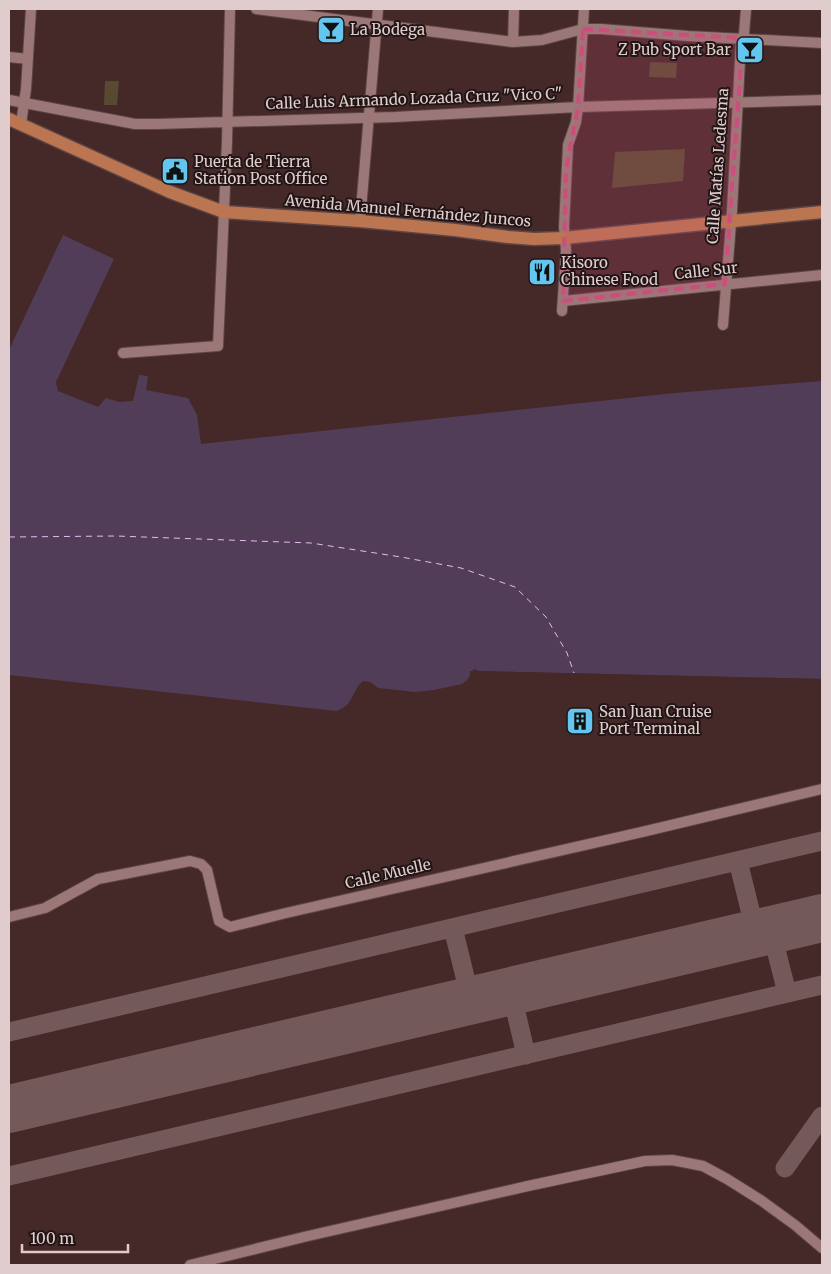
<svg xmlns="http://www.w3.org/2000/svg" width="831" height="1274" viewBox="0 0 831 1274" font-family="Merriweather,serif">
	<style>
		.green { fill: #584a31 }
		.water { fill: #523d58 }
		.pier { fill: #452828 }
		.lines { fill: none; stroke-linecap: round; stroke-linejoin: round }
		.ferry { stroke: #e5bcf0; stroke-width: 1; stroke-dasharray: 6 5; stroke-linecap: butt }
		.taxiway { stroke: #735959; stroke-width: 19 }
		.runway { stroke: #735959; stroke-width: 48 }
		.minor-casing { stroke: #5d4545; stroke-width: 12 }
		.major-casing { stroke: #5d4545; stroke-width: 15 }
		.minor { stroke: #9b7877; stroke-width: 10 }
		.major { stroke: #bc7551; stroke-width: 12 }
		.marked { fill: #cb4e7d; fill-opacity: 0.2; stroke: #cb4e7d; stroke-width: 4; stroke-dasharray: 10 6; stroke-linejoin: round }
		.labels { text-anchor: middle; stroke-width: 4; stroke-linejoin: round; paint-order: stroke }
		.poi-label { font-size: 15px; fill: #e0cccc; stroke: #221515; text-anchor: start }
		.street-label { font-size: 15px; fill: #e0cccc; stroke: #221515 }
	</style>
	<rect width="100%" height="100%" fill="#452828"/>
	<path class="green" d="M 650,62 L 677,63 L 676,78 L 649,77 Z
		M 105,81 L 119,81 L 117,105 L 104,105 Z
		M 685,149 L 683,181 L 612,188 L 615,152 Z"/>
	<path class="water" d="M 63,235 L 114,259 L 56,382 L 58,391 L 98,407 L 106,398 L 119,402 L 133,401 L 139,375 L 148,376 L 146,390 L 188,398 L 197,415 L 201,444 L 674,393 L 822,381 L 822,679 L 479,671 L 474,669 L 467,680 L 462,684 L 434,690 L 415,692 L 378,688 L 370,682 L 363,681 C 351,691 355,704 337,711 L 9,675 L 9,350 Z"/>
	<path class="pier" d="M 470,671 L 822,679 L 822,681 L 479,674 L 475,672 L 470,680 Z"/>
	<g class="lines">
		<path class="ferry" d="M 9,537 L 116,536 L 311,543 L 401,557 L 461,568 L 515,587 L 546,617 L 567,653 L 574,673"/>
		<path class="taxiway" d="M 738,861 L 756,934
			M 453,928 L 471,1001
			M 771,930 L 787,993
			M 511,991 L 526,1055
			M 9,1032 L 822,841
			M 785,1168 L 822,1116
			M 9,1176 L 822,985"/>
		<path class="runway" d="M 9,1109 L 822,918"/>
		<g class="minor-casing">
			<path id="minor" d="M 256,9 L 513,42 L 542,40 L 583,29 L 601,29 L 688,36 L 822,43
				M 513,42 L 514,9
				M 9,57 L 28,59
				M 9,100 L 135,124 L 157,124 L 395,117 L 578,107 L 822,100
				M 21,124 L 26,89 L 31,9
				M 360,221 L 378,9
				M 563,301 L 822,275
				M 562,311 L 566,251 L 564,227 L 568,145 L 576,122 L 578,107 L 584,9
				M 723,325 L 732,211 L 741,42 L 744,34 L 746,9
				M 123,353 L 218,346 L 227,142 L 230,9
				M 9,917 L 45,908 L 98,879 L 190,861 L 201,864 L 207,870 L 219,921 L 230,927 L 286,913 L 642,832 L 822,789
				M 190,1265 L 308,1236 L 528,1186 L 645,1161 L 672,1160 L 703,1166 L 727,1179 L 762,1201 L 795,1225 L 822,1248"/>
		</g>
		<g class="major-casing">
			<path id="major" d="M 9,119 L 170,192 L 224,212 L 360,221 L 455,230 L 508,237 L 534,239 L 564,238 L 822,212"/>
		</g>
		<use href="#minor" class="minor"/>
		<use href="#major" class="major"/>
	</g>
	<path class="marked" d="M 583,29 L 743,38 L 725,284 L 563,301 L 566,169 L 578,107 Z"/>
	<defs>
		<g id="bar-square" transform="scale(1.4375)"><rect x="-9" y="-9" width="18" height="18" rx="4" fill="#64c5ee" stroke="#221515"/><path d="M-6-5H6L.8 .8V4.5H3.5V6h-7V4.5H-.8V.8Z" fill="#111"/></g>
		<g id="civic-square" transform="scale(1.4375)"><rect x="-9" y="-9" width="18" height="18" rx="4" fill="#64c5ee" stroke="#221515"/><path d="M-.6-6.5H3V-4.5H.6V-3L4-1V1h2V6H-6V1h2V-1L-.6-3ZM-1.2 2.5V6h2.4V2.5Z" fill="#111"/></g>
		<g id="restaurant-square" transform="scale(1.4375)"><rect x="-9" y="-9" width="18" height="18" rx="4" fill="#64c5ee" stroke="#221515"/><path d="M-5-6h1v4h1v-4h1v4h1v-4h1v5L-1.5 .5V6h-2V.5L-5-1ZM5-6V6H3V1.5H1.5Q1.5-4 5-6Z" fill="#111"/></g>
		<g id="building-square" transform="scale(1.4375)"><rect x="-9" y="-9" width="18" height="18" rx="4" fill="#64c5ee" stroke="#221515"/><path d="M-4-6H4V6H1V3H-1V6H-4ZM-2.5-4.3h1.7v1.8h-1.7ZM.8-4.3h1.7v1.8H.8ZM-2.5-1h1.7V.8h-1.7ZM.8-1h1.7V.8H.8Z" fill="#111"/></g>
	</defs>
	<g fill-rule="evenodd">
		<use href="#bar-square" x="331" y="30"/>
		<use href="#bar-square" x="750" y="50"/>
		<use href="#civic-square" x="175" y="171"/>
		<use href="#restaurant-square" x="542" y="272"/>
		<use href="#building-square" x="580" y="721"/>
	</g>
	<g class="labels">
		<g class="poi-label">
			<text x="350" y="35">La Bodega</text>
			<text x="731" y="55" text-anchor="end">Z Pub Sport Bar</text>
			<text x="194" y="167">Puerta de Tierra<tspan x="194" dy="17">Station Post Office</tspan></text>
			<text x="561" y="268">Kisoro<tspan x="561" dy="17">Chinese Food</tspan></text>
			<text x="599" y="717">San Juan Cruise<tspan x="599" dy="17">Port Terminal</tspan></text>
		</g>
		<g class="street-label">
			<text transform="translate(414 99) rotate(-2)" y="5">Calle Luis Armando Lozada Cruz "Vico C"</text>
			<text transform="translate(718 166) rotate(-86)" y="5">Calle Matías Ledesma</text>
			<text transform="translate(408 211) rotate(5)" y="5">Avenida Manuel Fernández Juncos</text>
			<text transform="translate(706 271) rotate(-6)" y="5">Calle Sur</text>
			<text transform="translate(388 874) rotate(-13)" y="5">Calle Muelle</text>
		</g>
	</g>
	<rect width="831" height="1274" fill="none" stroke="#e0cccc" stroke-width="20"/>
	<path d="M22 1244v8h106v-8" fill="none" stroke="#e0cccc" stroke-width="2.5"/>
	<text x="30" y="1244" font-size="15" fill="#e0cccc" stroke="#221515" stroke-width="4" paint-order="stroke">100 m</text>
</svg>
